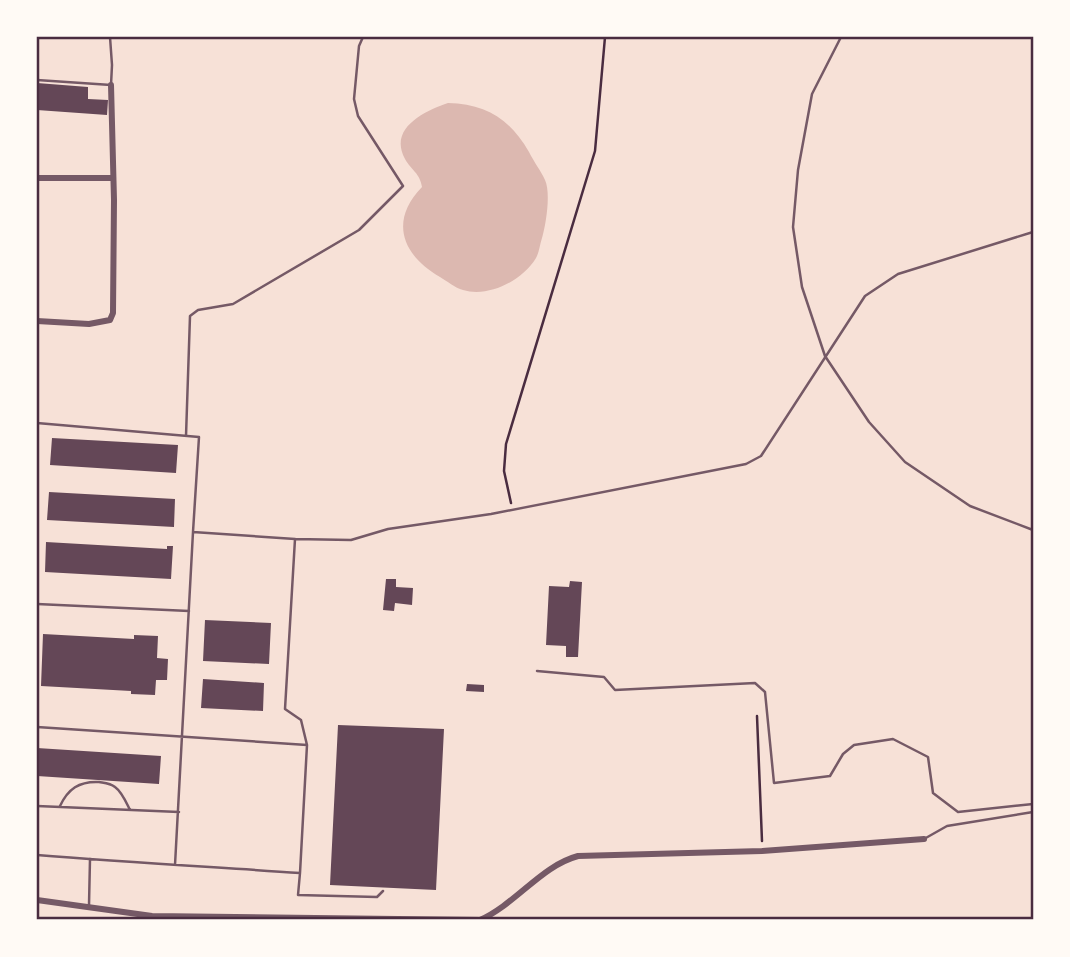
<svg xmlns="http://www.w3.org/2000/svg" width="1070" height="957" viewBox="0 0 1070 957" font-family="'Work Sans',sans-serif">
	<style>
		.water { fill: #dcb8b0 }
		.building { fill: #644757 }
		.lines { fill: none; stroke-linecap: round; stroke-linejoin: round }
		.path { stroke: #4a2c40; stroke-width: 2.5 }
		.service { stroke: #755966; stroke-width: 2.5 }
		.minor { stroke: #755966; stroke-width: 6 }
		.neatline { fill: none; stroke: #4a2c40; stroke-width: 2.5 }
	</style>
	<rect width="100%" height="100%" fill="#f7e1d7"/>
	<path class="water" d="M 448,103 C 486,104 510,119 529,152 C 534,162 541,171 545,180 C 551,193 546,224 542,238 C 540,244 539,253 536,258 C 523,280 489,298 463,290 C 455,288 447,281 440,277 C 402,255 389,221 422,187 C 420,173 411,170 405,159 C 388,128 425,111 448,103 Z"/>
	<path class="building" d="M 37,83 L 88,87 L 88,99 L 108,100 L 107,115 L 37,110 Z
		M 52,438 L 178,445 L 176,473 L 50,465 Z
		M 49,492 L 175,499 L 174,527 L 47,520 Z
		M 46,542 L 167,549 L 167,546 L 173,546 L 171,579 L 45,572 Z
		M 386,579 L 396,579 L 396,587 L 413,588 L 412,605 L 395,603 L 394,611 L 383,610 Z
		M 570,581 L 582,582 L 578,657 L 566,657 L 566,646 L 546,645 L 549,586 L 569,587 Z
		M 205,620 L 271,623 L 269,664 L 203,661 Z
		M 43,634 L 134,639 L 134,635 L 158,636 L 157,658 L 168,659 L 167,680 L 156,680 L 155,695 L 131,694 L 131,691 L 41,686 Z
		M 203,679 L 264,683 L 263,711 L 201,708 Z
		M 467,684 L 484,685 L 484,692 L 466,691 Z
		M 338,725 L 444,729 L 436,890 L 330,885 Z
		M 37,748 L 161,756 L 159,784 L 37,776 Z"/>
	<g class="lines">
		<path class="path" d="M 511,503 L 504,471 L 506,444 L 595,151 L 605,37
			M 757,716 L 762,841"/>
		<path class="service" d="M 841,37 L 812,94 L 798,170 L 793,227 L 802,287 L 825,356 L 869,422 L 905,462 L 970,506 L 1033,530
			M 37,80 L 111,85 L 112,65 L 110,37
			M 37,423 L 199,437 L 193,532
			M 186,436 L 190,316 L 198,310 L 233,304 L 359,230 L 403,186 L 358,116 L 354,99 L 359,46 L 363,37
			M 295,539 L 351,540 L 388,529 L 491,514 L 746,464 L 761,456 L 865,296 L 898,274 L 1033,232
			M 37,604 L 189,611
			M 537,671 L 604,677 L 615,690 L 755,683 L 765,692 L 774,783 L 830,776 L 843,754 L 854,745 L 893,739 L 928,757 L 933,793 L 958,812 L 1033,804
			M 37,727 L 307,745
			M 37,806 L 179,812
			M 60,806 C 68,789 79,781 99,782 C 105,783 110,783 115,787 C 122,792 126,802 130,810
			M 924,839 L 947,826 L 1033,812
			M 37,855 C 124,862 212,867 300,873 L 307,745 L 301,720 L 285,709 L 295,539 L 193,532 L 175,865
			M 300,873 L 298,895 L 377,897 L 383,891
			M 89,905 L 90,859"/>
		<path class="minor" d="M 37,178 L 113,178
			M 37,321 L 89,324 L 110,320 L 113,313 L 114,200 L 111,85
			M 37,900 L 152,916 L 480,920 C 517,903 541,866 578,856 L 762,851 L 924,839"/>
	</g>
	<rect width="1070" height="957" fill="none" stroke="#fffaf5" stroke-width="77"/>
	<rect x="38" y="38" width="994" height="880" class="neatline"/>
</svg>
